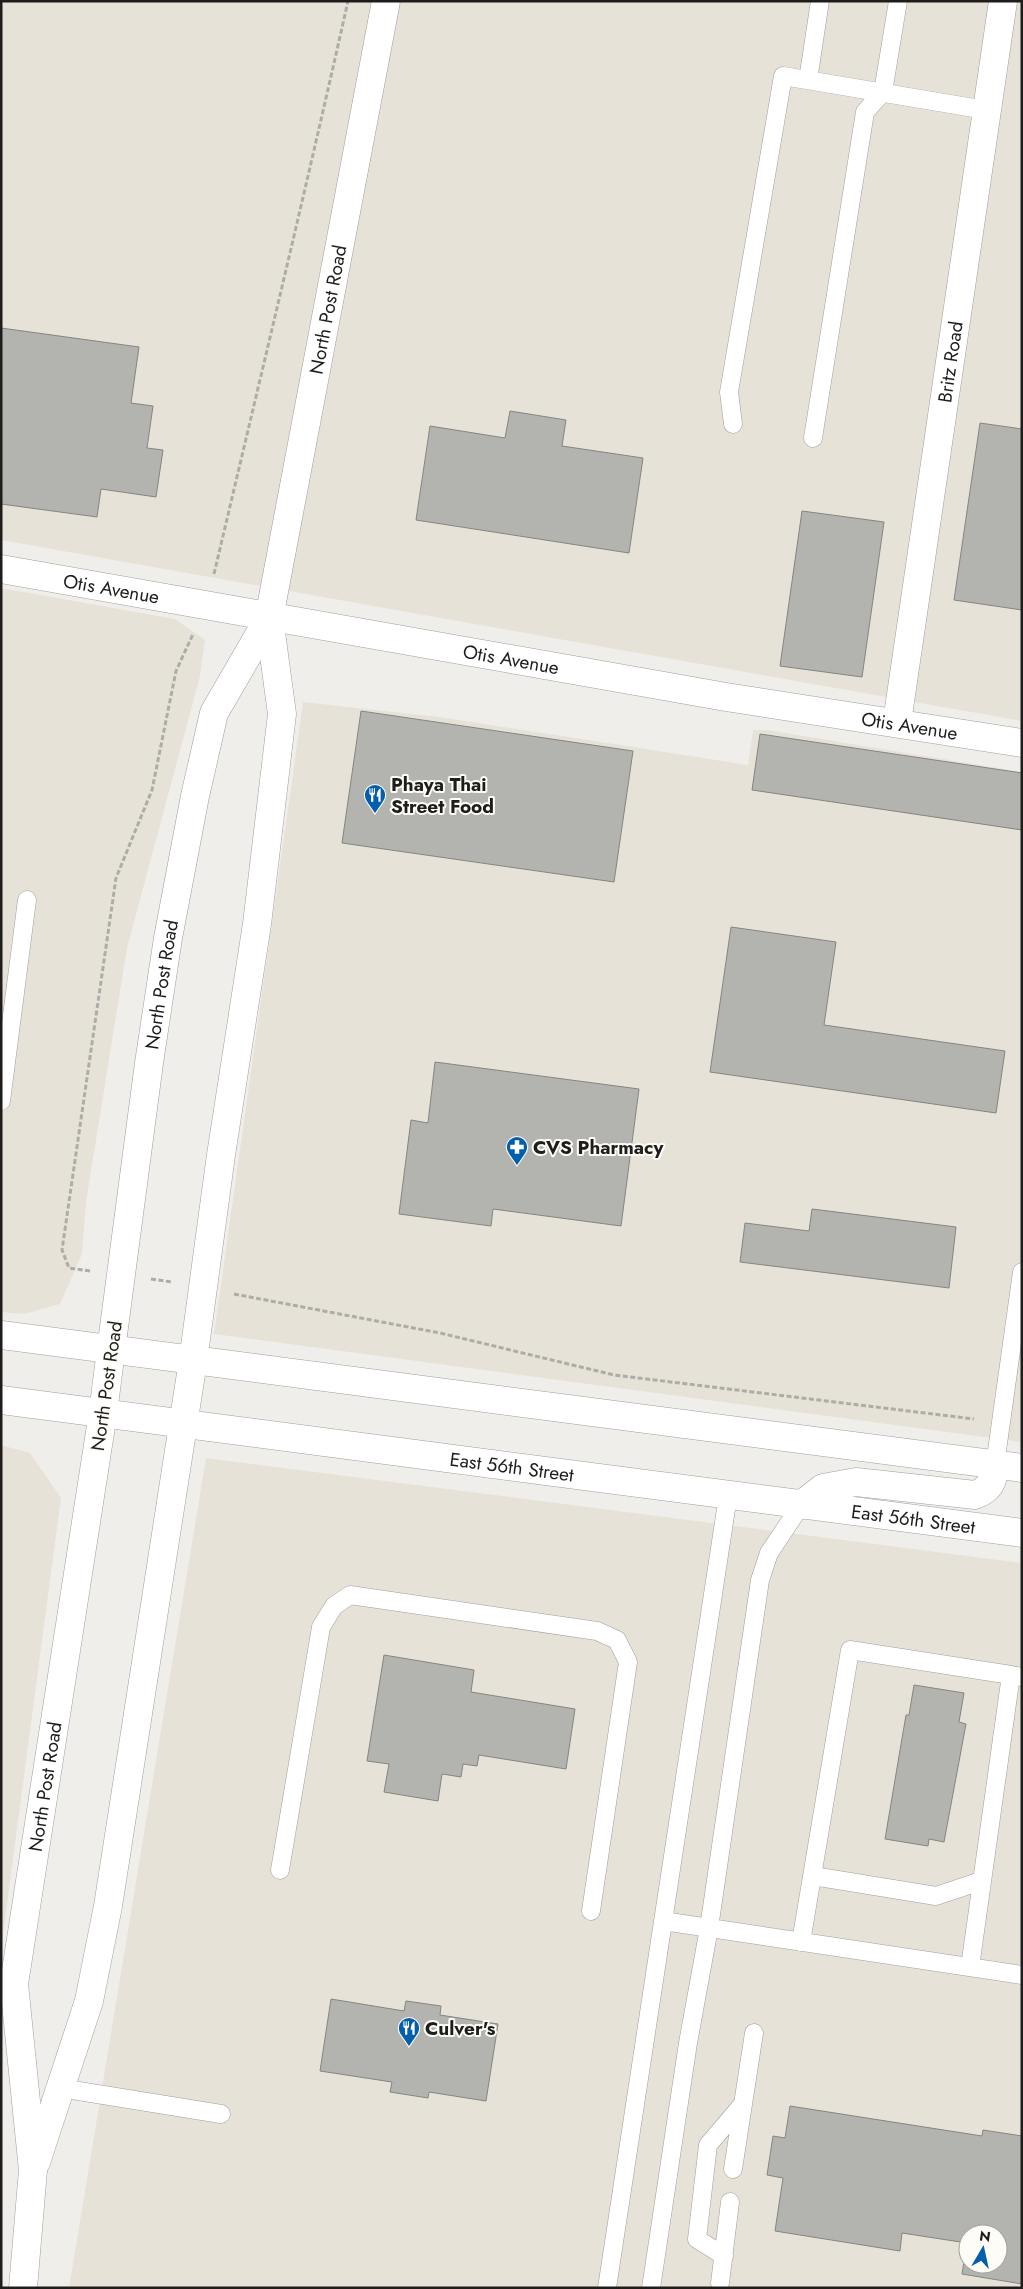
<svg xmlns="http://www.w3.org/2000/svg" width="1023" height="2289" viewBox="0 0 1023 2289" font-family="Jost,sans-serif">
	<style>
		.built { fill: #e7e2d7; fill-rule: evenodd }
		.building { fill: #b3b4b0; stroke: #848581; fill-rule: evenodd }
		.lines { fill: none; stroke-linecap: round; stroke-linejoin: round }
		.lane-casing { stroke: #a09e9a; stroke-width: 19 }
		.street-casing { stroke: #a09e9a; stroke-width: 29 }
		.secondary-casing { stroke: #a09e9a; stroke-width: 29 }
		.primary-casing { stroke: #a09e9a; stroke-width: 29 }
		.path { stroke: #aeaca9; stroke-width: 3; stroke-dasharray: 5 2.5; stroke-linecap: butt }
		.lane { stroke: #fff; stroke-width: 18 }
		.street { stroke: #fff; stroke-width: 28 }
		.secondary { stroke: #fff; stroke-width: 28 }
		.primary { stroke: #fff; stroke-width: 28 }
		.labels { text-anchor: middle; stroke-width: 4; stroke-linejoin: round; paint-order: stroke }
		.street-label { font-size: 19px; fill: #1e1d1c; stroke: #fefcf7 }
		.poi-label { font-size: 19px; font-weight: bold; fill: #1e1d1c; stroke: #fefcf7; text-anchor: start }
	</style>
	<rect width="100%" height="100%" fill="#f0eeea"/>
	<path class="built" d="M 1,1 L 1022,1 L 1022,721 L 1,540 Z
		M 1,588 L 175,619 L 205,640 L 200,676 L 127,948 L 86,1202 L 82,1254 L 60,1304 L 24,1314 L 1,1312 Z
		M 303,702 L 440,717 L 748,765 L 753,730 L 767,730 L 1022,772 L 1022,1442 L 214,1334 Z
		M 1,1445 L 30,1453 L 61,1498 L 1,1949 Z
		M 206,1458 L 1022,1563 L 1022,2288 L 69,2288 ZM 968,2234 L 998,2234 L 998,2264 L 968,2264 Z"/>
	<path class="building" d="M 1,328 L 139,347 L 131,403 L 153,406 L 147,448 L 163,450 L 156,497 L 101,489 L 97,517 L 1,504 Z
		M 510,411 L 566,420 L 562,446 L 643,458 L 629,553 L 416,520 L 430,426 L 505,438 Z
		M 980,423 L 1022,429 L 1022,610 L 954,600 Z
		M 802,511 L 884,522 L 862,677 L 780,666 Z
		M 361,711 L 633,751 L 614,882 L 342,843 Z
		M 760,734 L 1022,773 L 1022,830 L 752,790 Z
		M 731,927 L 836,942 L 824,1025 L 1005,1051 L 996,1113 L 710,1072 Z
		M 435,1062 L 639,1089 L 621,1226 L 493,1209 L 491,1226 L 399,1214 L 411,1120 L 428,1123 Z
		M 812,1209 L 956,1227 L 949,1288 L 740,1262 L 745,1223 L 809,1231 Z
		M 384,1655 L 474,1670 L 471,1692 L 575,1709 L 566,1769 L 479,1755 L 477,1766 L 463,1764 L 461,1777 L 442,1774 L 438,1801 L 384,1792 L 389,1764 L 367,1761 Z
		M 914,1685 L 964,1693 L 959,1722 L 966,1724 L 944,1842 L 929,1839 L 928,1846 L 885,1839 L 906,1715 L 909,1715 Z
		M 331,1999 L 404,2011 L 406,2001 L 441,2006 L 440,2015 L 498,2024 L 486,2101 L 429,2092 L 428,2098 L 390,2092 L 392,2082 L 320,2071 Z
		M 790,2106 L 982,2136 L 983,2130 L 1022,2136 L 1022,2284 L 962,2274 L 967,2243 L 902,2233 L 900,2251 L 775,2231 L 783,2178 L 767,2175 L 773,2136 L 785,2138 ZM 968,2234 L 998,2234 L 998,2264 L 968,2264 Z"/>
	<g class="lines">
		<g class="lane-casing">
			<path id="lane" d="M 808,80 L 820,1
				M 733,424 L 729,392 L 783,76 L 986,110
				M 813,438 L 865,112 L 883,92 L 898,1
				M 1,1101 L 27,900
				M 995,1465 L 1022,1272
				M 280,1870 L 321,1627 L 334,1606 L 350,1595 L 597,1631 L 617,1640 L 628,1662 L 591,1911
				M 813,1876 L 936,1896 L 981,1881
				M 663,1921 L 1022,1975
				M 801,1942 L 850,1650 L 1011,1675
				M 970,1967 L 1011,1675 L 1022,1677
				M 60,2088 L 221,2114
				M 733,2169 L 754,2033
				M 724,2256 L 697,2239 L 708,2145 L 742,2105
				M 720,2283 L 730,2202
				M 607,2288 L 728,1496
				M 651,2288 L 688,2043 L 709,1928 L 760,1580 L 769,1553 L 801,1505"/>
		</g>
		<g class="street-casing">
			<g id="street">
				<path id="s1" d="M 1,569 L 726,697 L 1022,743"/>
				<path id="s2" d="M 897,722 L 1003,1"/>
			</g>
		</g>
		<g class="secondary-casing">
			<g id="secondary">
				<path id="s3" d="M 111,1350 L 149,1063 L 168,938 L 195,796 L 214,713 L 269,618"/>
				<path id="s4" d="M 193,1361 L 221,1155 L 257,924 L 282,714 L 269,618 L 386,1"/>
			</g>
		</g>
		<g class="primary-casing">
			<g id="primary">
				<path d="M 1,1335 L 1022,1468"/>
				<path id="s5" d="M 1,1400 L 1022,1533"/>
				<path d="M 801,1505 L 823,1488 L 856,1482 L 975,1495 C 991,1489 993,1481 995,1465"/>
				<path d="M 36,2162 L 89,2001 L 108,1906 L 193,1361"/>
				<path id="s6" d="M 23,2288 L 33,2170 L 14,1984 L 103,1413 L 111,1350"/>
			</g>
		</g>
		<path class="path" d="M 214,574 C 259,383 305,193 348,1
			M 90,1271 L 69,1268 L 62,1250 L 116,878 L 152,790 L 176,671 L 193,634
			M 151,1279 L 172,1282
			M 234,1294 L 440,1333 L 614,1375 L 974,1419"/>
		<use href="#lane" class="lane"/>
		<use href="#street" class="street"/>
		<use href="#secondary" class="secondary"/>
		<use href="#primary" class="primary"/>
	</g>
	<defs>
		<g id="restaurant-pin" transform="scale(1.125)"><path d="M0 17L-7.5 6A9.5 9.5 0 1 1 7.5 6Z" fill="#035fac" stroke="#fefcf7"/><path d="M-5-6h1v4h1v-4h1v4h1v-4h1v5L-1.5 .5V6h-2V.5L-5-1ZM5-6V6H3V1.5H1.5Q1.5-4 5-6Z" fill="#fff"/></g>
		<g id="pharmacy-pin" transform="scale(1.125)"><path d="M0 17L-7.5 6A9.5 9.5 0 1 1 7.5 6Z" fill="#035fac" stroke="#fefcf7"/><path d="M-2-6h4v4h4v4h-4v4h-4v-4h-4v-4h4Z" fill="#fff"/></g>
	</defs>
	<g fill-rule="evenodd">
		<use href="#restaurant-pin" x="375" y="795"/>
		<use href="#pharmacy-pin" x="517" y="1147"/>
		<use href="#restaurant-pin" x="409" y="2028"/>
	</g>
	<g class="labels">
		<g class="street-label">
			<text dy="7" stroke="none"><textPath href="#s4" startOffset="1064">North Post Road</textPath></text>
			<text dy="7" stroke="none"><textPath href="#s2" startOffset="364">Britz Road</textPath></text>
			<text dy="7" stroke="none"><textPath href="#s1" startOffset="112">Otis Avenue</textPath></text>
			<text dy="7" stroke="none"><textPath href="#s1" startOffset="518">Otis Avenue</textPath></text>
			<text dy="7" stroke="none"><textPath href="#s1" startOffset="922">Otis Avenue</textPath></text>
			<text dy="7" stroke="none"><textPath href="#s3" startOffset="369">North Post Road</textPath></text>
			<text transform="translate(106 1386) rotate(-82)" y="7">North Post Road</text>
			<text dy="7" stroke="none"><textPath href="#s5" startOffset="515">East 56th Street</textPath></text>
			<text dy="7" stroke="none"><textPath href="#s5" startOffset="920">East 56th Street</textPath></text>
			<text dy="7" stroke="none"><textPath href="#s6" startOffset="505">North Post Road</textPath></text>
		</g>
		<g class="poi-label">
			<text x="391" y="791">Phaya Thai<tspan x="391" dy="22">Street Food</tspan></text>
			<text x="533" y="1154">CVS Pharmacy</text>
			<text x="425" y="2035">Culver's</text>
		</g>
	</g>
	<rect width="1023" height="2289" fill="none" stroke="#1e1d1c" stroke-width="5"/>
	<g transform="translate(983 2249) rotate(9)"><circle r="24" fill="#fefcf7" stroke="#a4a39f"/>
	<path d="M0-4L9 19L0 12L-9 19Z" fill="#035fac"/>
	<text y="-8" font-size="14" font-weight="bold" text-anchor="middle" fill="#1e1d1c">N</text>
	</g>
</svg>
